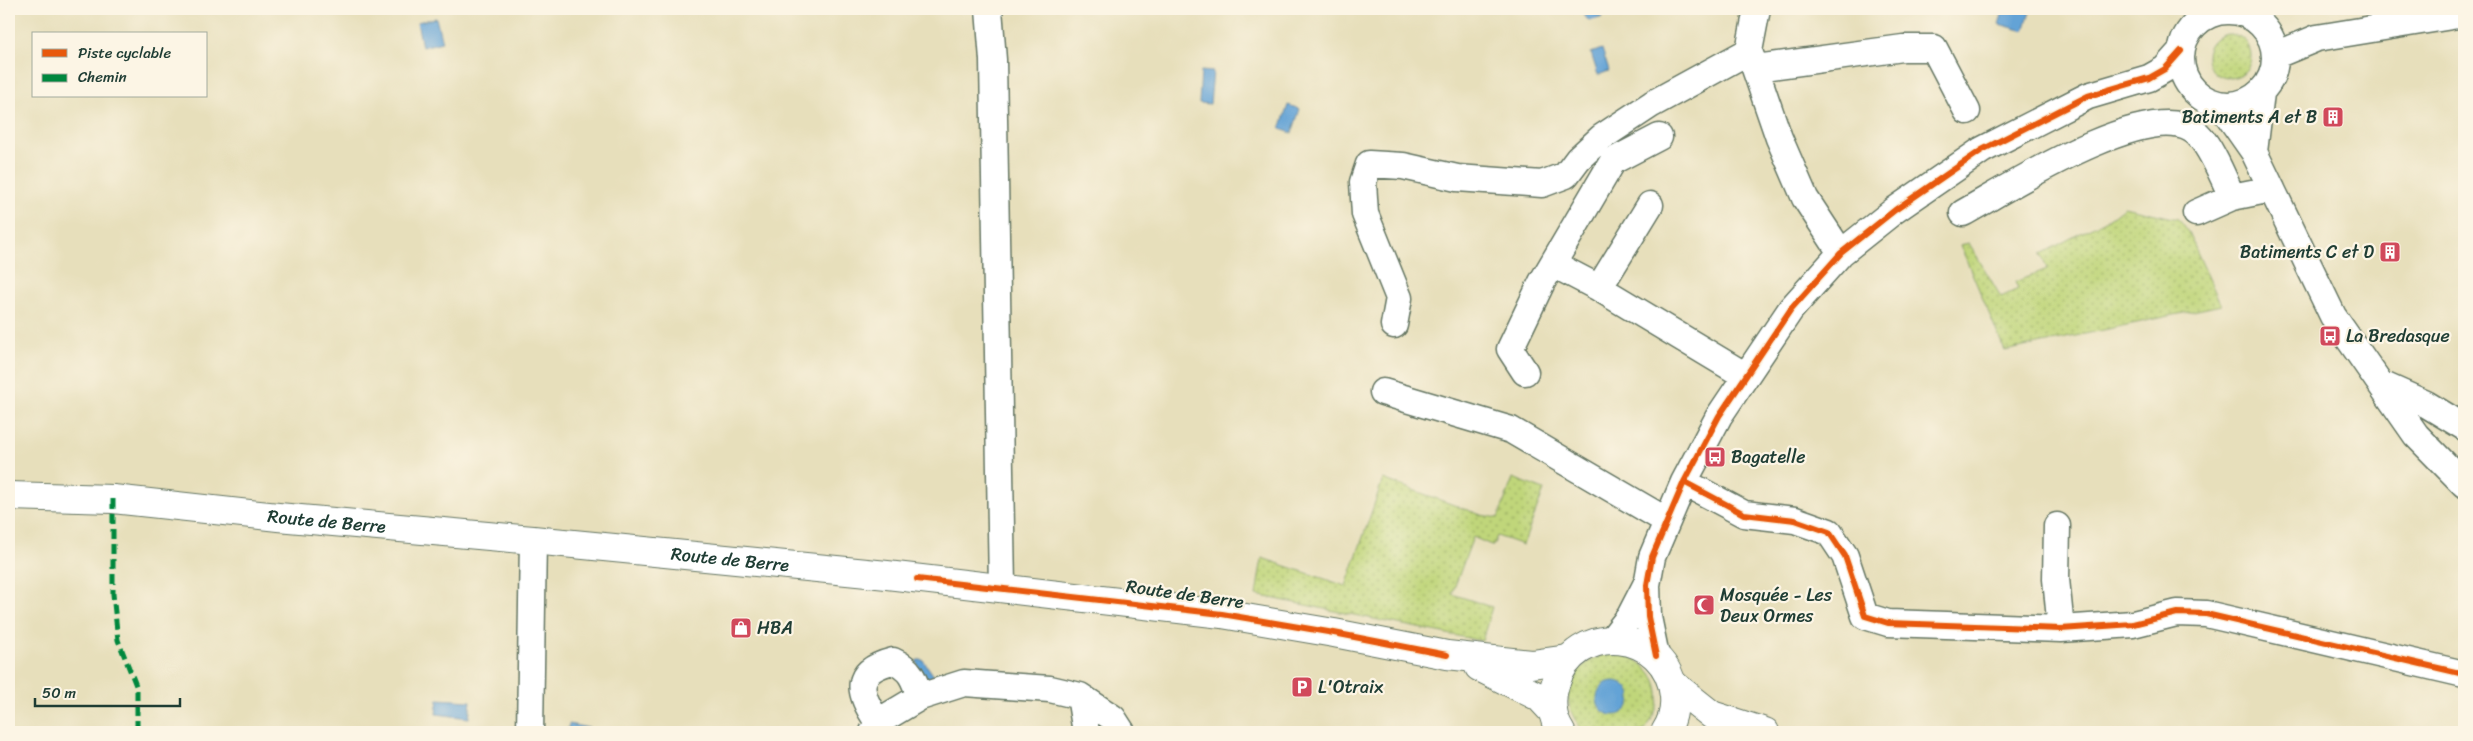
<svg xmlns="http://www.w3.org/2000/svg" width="2473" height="741" viewBox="0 0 2473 741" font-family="Sriracha,sans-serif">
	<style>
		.grass { fill: url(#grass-dots); stroke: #708a57 }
		.water { fill: #63a3d6; stroke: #417085 }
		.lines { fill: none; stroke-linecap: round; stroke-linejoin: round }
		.minor-casing { stroke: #657663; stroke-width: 29 }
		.major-casing { stroke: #657663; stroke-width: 30 }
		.minor { stroke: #fff; stroke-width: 26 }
		.major { stroke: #fff; stroke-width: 28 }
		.quiet { stroke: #00873e; stroke-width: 5; stroke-dasharray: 10 5; stroke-linecap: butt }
		.cycleway-casing { stroke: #fcf5e5; stroke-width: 9 }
		.cycleway { stroke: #e8590c; stroke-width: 6 }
		.labels { text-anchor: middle; stroke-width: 4.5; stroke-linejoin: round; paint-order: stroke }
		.poi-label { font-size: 18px; fill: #1f3d34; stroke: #fcf5e5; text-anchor: start }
		.street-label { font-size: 18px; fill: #1f3d34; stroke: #fcf5e5 }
	</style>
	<defs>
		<pattern id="grass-dots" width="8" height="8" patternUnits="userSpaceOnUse" patternTransform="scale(1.25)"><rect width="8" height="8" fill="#c0d67a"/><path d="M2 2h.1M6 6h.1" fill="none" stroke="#9baf65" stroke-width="1.8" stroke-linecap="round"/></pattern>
	</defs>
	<rect width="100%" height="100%" fill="#fcf5e5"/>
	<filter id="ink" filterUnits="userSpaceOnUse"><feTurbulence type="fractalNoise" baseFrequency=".02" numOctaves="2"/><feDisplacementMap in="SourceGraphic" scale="10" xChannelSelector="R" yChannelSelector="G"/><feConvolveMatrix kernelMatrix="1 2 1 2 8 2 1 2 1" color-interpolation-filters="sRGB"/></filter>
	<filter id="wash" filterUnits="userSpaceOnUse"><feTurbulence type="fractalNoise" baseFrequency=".0096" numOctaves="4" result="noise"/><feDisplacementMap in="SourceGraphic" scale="20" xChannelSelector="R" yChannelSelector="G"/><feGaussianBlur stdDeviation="1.12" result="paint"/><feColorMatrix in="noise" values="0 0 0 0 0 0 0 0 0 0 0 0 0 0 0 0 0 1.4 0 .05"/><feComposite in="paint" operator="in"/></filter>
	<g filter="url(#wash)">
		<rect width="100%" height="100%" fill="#e7dfbb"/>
		<path class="grass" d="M2207 56a22 22 0 1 1 44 0a22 22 0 1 1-44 0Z
			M 2124,207 L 2178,219 L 2188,232 L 2221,305 L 2005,351 L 1960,245 L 1969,243 L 2001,297 L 2018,289 L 2015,282 L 2047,269 L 2041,254 L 2111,217 Z
			M 1513,478 L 1544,490 L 1523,545 L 1497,536 L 1493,546 L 1473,537 L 1452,594 L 1492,607 L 1482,641 L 1256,595 L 1262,558 L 1346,586 L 1383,479 L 1481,515 L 1498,518 Z
			M 1617,652 C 1659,664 1671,698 1643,732 L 1585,732 C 1551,698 1573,657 1617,652 Z"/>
		<path class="water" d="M 1592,9 L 1608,9 L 1603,17 L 1589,21 L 1584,15 Z
			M 2004,9 L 2031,9 L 2024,31 L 1999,24 Z
			M 436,18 L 442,42 L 422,47 L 417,22 Z
			M 1602,49 L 1609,71 L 1598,75 L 1591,53 Z
			M 1201,71 L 1213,72 L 1210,104 L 1199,103 Z
			M 1288,105 L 1300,109 L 1292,133 L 1280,129 Z
			M 918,660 L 923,660 L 934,676 L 925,682 L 916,661 Z
			M1597 698a17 17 0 1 1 34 0a17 17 0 1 1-34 0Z
			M 438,699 L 471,701 L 469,718 L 436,714 Z
			M 569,724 L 608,732 L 567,732 Z"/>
	</g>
	<g filter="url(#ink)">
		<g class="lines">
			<g class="minor-casing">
				<path id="minor" d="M 989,9 L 993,60 L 1002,588
					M2181 58a47 47 0 1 1 94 0a47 47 0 1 1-94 0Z
					M 1749,51 L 1757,9
					M 2276,55 L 2317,38 L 2464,14
					M 1756,68 L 1903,48 L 1934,48 L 1967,111
					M 2221,105 L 2254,152 L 2333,316 L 2416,435 L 2464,484
					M 2254,152 L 2261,93
					M 1650,205 L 1599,288 L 1744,375
					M 1963,213 C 2008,188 2142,102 2191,129 C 2208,138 2224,179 2232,197
					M 2196,213 L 2232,197 L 2272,189
					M 1553,264 L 1599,288
					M 1394,325 L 1399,298 L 1365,214 L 1363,182 L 1369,164 L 1403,166 L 1457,178 L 1542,184 L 1566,175 L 1578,159 L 1602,137 L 1652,104 L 1749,51 L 1779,138 L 1805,198 L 1841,253
					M 1525,372 L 1510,349 L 1542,282 L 1613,161 L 1659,137
					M 2381,384 L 2426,404 L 2464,427
					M 1383,392 L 1511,430 L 1667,521
					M 1684,482 L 1744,514 L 1795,520 L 1829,532 L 1845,556 L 1865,616 L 1888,623 L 2061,629 L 2133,624 L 2177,613 L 2206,614 L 2464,674
					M 2057,526 L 2056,579 L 2061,629
					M 1612,639 L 1630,616 L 1646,585
					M 1656,656 L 1648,617 L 1647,585 L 1652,557 L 1684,482 L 1719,416 L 1791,309 L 1841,253 L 1895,210 L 1982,150 L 2088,96 L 2149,78 L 2165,69 L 2181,51
					M 1080,696 L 1086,732
					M 878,722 C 857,692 853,671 893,661 C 911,669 914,679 920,697
					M 530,732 L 533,540
					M 873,732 L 878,722 L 920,697 L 964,683 L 1050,689 L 1080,696 L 1113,718 L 1122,732"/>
			</g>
			<g class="major-casing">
				<g id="major">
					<path id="s1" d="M 9,496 L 113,499 L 278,517 L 533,540 L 887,575 L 1222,614 L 1334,633 L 1447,655 L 1532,664 L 1568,659"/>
					<path d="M 1479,667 L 1539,697 L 1553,712"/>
					<path d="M 1673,684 L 1712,715 L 1765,732"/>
					<path d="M 1561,732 C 1552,719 1550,700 1555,685 C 1574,619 1668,628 1674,696 C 1675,708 1672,722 1665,732"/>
				</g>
			</g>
			<use href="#minor" class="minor"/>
			<use href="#major" class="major"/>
			<path class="quiet" d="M 113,499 L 113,594 L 118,640 L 137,688 L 137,732"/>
			<g class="cycleway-casing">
				<path id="cycleway" d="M 1684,482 L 1744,514 L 1795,520 L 1829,532 L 1845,556 L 1865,616 L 1888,623 L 2061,629 L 2133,624 L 2177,613 L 2206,614 L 2464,674
					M 917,579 L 1222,614 L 1334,633 L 1447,655
					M 1656,656 L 1648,617 L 1647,585 L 1652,557 L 1684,482 L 1719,416 L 1791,309 L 1841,253 L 1895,210 L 1982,150 L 2088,96 L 2149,78 L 2165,69 L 2181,51"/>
			</g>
			<use href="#cycleway" class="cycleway"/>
		</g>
	</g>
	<defs>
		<g id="building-square" transform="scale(1.125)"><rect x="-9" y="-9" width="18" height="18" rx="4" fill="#d1495b" stroke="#fcf5e5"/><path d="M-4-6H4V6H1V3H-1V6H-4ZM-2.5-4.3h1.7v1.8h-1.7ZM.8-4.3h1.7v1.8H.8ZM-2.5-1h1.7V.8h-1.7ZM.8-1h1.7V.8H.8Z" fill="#fff"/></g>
		<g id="bus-square" transform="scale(1.125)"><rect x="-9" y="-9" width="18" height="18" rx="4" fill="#d1495b" stroke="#fcf5e5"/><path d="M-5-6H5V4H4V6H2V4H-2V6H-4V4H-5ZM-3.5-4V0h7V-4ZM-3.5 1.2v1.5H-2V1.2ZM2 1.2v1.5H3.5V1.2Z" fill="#fff"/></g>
		<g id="mosque-square" transform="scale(1.125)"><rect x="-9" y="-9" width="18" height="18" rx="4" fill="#d1495b" stroke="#fcf5e5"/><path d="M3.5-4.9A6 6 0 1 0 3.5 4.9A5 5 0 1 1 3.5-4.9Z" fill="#fff"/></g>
		<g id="shop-square" transform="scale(1.125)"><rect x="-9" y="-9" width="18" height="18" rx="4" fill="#d1495b" stroke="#fcf5e5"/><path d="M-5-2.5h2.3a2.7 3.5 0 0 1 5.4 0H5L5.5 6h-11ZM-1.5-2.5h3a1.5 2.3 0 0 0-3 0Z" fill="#fff"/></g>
		<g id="parking-square" transform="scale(1.125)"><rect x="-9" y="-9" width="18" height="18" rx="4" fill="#d1495b" stroke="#fcf5e5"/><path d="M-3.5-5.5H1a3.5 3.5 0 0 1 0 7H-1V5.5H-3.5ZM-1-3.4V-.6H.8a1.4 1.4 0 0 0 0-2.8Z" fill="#fff"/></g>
	</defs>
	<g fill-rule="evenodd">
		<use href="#building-square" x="2333" y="117"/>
		<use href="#building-square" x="2390" y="252"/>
		<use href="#bus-square" x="2330" y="336"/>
		<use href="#bus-square" x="1715" y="457"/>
		<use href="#mosque-square" x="1704" y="605"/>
		<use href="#shop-square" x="741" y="628"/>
		<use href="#parking-square" x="1302" y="687"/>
	</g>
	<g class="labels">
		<g class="poi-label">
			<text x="2317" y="123" text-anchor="end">Batiments A et B</text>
			<text x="2374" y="258" text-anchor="end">Batiments C et D</text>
			<text x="2346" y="342">La Bredasque</text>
			<text x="1731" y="463">Bagatelle</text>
			<text x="1720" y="601">Mosquée - Les<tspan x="1720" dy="21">Deux Ormes</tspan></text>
			<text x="757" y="634">HBA</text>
			<text x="1318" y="693">L'Otraix</text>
		</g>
		<g class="street-label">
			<text dy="6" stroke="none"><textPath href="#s1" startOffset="319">Route de Berre</textPath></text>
			<text dy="6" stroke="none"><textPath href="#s1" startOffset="724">Route de Berre</textPath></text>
			<text transform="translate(1185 594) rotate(8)" y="6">Route de Berre</text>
		</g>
	</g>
	<rect width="2473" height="741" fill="none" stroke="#fcf5e5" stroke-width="30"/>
	<rect x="32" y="32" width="175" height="65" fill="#fcf5e5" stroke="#a4ab9e"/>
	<rect x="42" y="49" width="25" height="8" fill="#e8590c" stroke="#a4ab9e"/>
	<text x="78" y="58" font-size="15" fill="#1f3d34">Piste cyclable</text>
	<rect x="42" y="74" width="25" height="8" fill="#00873e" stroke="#a4ab9e"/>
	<text x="78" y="82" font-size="15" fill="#1f3d34">Chemin</text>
	<path d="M35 698v8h145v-8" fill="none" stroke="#1f3d34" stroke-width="2.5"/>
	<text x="42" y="698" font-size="15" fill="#1f3d34" stroke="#fcf5e5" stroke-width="4" paint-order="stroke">50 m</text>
</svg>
